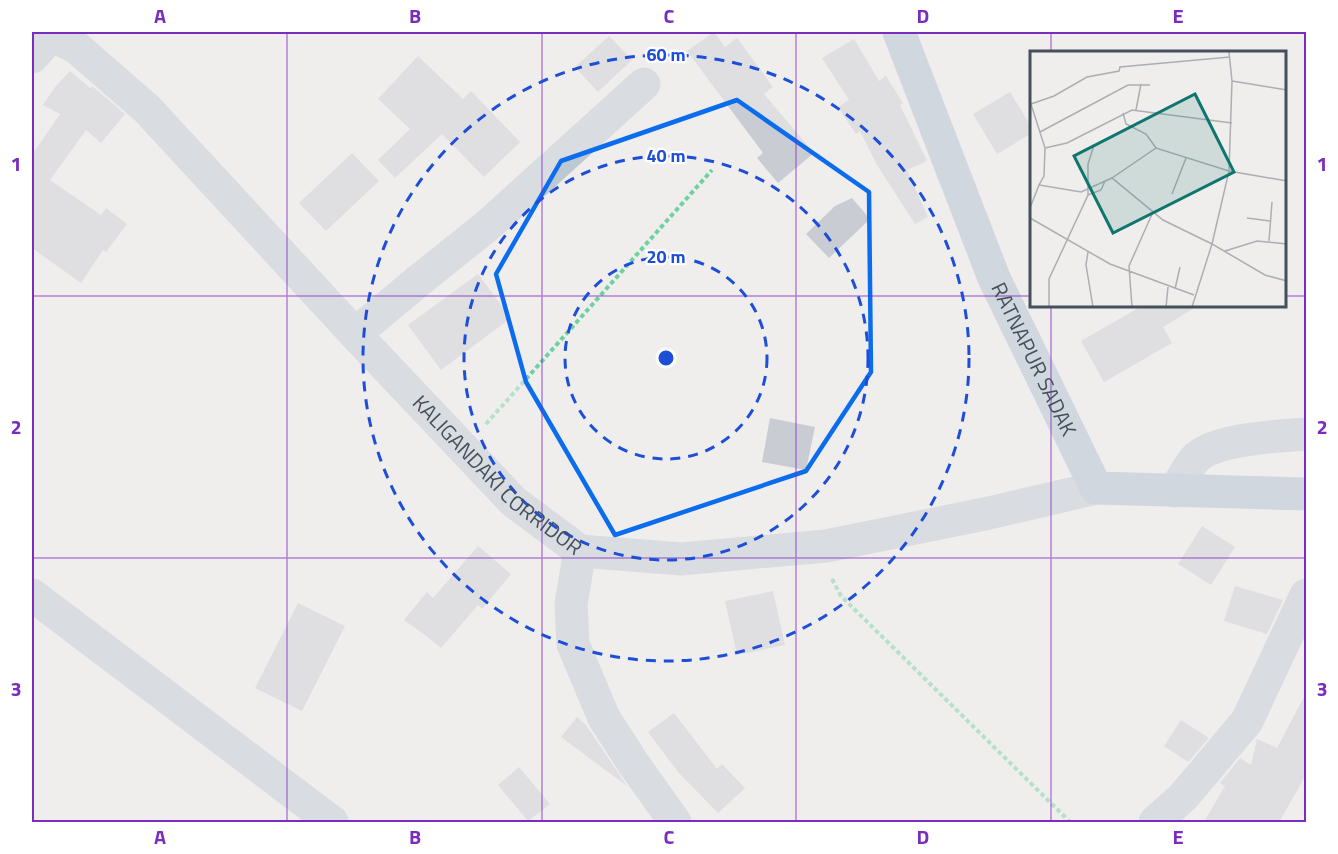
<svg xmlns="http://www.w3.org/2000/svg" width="1338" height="854" viewBox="0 0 1338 854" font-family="'Titillium Web',sans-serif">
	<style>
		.building { fill: #c9ccd3 }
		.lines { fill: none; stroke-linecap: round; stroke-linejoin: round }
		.path { stroke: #6dd2a1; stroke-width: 4; stroke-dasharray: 4.5 3; stroke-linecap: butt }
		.minor { stroke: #bdc8d1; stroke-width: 33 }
		.major { stroke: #abbdcf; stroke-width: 33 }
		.marked { fill: none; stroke: #0b6ded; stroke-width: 4.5; stroke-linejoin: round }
		.grid { fill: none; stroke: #7b2cbf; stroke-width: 1.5; stroke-opacity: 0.55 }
		.ring { fill: none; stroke: #1d4ed8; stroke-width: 3; stroke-dasharray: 10 8 }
		.labels { text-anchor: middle; stroke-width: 4.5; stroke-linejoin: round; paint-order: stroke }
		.street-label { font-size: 21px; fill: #44515c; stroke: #fff }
		.inset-road { fill: none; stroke: #abafb3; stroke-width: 1.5 }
		.view { fill: #0f766e; fill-opacity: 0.15; stroke: #0f766e; stroke-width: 3 }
		.inset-edge { fill: none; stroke: #44515c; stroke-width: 3 }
		.centre { fill: #1d4ed8; stroke: #fff; stroke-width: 3 }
		.ring-label { font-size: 18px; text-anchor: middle; font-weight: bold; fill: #1d4ed8; stroke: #fff; stroke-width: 4.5; stroke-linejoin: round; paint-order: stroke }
		.neatline { fill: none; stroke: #7b2cbf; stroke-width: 2 }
		.grid-label { font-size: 20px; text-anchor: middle; font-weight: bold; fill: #7b2cbf }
	</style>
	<rect width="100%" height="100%" fill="#f0eded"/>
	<path class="building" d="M 714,32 L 725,47 L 737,38 L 773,87 L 764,94 L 814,153 L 778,183 L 757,158 L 763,153 L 687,51 Z
		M 609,36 L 632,60 L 598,92 L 575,67 Z
		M 854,39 L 879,81 L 886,76 L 903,103 L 900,105 L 927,161 L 907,170 L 928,217 L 915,224 L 877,165 L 860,131 L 856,134 L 838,107 L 849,100 L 822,58 Z
		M 418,56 L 463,99 L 471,91 L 520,142 L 484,177 L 442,134 L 395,178 L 378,160 L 410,129 L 378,99 Z
		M 70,71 L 90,88 L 92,86 L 125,114 L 101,143 L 86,130 L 50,180 L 101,215 L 106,208 L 127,224 L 106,252 L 103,250 L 81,283 L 32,248 L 32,155 L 60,114 L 43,105 L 55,87 Z
		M 1010,92 L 1032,128 L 1032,133 L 997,154 L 973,114 Z
		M 352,153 L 379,181 L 326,231 L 299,203 Z
		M 852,198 L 870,219 L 829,258 L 806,234 L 835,206 Z
		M 478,274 L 511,318 L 441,370 L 408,325 Z
		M 1142,306 L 1198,306 L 1163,327 L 1172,343 L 1104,382 L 1081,341 Z
		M 770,418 L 815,427 L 806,470 L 762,462 Z
		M 1202,526 L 1235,547 L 1211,585 L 1178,564 Z
		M 478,546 L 511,574 L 482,609 L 478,605 L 441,648 L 425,635 L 404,620 L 427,592 L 433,598 Z
		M 1235,586 L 1283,600 L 1267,634 L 1224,621 Z
		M 773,591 L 785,645 L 737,655 L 725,601 Z
		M 298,603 L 345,626 L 302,711 L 255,688 Z
		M 1306,693 L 1306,775 L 1279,822 L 1204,822 L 1225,786 L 1220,783 L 1240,758 L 1251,765 L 1257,739 L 1277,748 Z
		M 674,713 L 717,769 L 722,764 L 745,788 L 718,813 L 678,772 L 648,732 Z
		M 577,717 L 586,725 L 627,786 L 561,737 Z
		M 1181,720 L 1209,738 L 1188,762 L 1164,746 Z
		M 519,767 L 550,804 L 528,821 L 498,785 Z"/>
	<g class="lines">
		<path class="path" d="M 486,424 L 712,170
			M 832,579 L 841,596 L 1070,822"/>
		<g class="minor">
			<path id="s1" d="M 45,32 L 77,48 L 147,109 L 355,334 L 514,502 L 580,551 L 681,559 L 826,546 L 989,513 L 1096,488"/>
			<path d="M 32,57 L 42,46 L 44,32"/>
			<path d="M 355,334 L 417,282 L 487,226 L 644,84"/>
			<path d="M 1175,491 C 1181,481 1187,468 1195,459 C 1213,439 1279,436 1306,434"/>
			<path d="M 580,551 L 571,604 L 573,644 L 604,718 L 633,763 L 675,822"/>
			<path d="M 32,595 L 332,822"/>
			<path d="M 1155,822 L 1183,797 L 1247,721 L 1306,595"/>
		</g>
		<path class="major" id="s2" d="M 899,32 L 994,278 L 1096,488 L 1306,494"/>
	</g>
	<path d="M0 0H1338V854H0ZM 737,100 L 869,192 L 871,372 L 806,471 L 615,535 L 526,382 L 496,274 L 561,161 Z" fill="#f0eded" fill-opacity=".55" fill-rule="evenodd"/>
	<path class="marked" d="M 737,100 L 869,192 L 871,372 L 806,471 L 615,535 L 526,382 L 496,274 L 561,161 Z"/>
	<path class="grid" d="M 287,32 L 287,822M 542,32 L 542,822M 796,32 L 796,822M 1051,32 L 1051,52M 32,296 L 1032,296M 1286,296 L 1306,296M 1051,306 L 1051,822M 32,558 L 1306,558"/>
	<g class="ring">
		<circle cx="666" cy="358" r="101"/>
		<circle cx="666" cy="358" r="202"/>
		<circle cx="666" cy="358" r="303"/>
	</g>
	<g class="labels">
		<g class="street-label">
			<text dy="7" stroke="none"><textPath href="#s2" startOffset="354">RATNAPUR SADAK</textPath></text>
			<text dy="7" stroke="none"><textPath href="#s1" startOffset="636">KALIGANDAKI CORRIDOR</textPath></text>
		</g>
	</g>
	<g transform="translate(1030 51)">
		<rect width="256" height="256" fill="#f0eded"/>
		<path class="inset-road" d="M 199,1 L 202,30 L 199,120 L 257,130M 202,30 L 257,39M 0,50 L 15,97 L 14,125 L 9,134 L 51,141 L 82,127 L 133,169 L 182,193 L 162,256M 1,53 L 24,45 L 57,26 L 89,20 L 90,16 L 200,6M 106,59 L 111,33M 93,62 L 96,73 L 116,83 L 126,97M 10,81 L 98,34 L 120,34M 15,97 L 37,92 L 102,59 L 202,72M 82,127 L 126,97 L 199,120 L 182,193 L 235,224 L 257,230M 142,143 L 156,107M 58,144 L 71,139 L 75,130M 0,157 L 9,134M 0,167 L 80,213 L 164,244M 217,167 L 240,170M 239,190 L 242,151M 195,200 L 227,190 L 257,193M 58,201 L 56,214 L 63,256M 145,238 L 150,216M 19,256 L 19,228 L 58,144 L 58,113 L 64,94M 102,256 L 99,215 L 123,161M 136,256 L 138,236"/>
		<path class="view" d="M 165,43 L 204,121 L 83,182 L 44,105 Z"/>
		<rect width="256" height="256" class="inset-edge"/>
	</g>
	<circle cx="666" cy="358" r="9" class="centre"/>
	<g class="ring-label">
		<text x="666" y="61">60 m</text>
		<text x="666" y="162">40 m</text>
		<text x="666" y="263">20 m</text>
	</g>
	<rect width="1338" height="854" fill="none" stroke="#ffffff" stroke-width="66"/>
	<rect x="33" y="33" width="1272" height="788" class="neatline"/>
	<g class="grid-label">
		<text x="160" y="23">A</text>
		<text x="415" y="23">B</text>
		<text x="669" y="23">C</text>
		<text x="923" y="23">D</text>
		<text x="1178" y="23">E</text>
		<text x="16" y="171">1</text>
		<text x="1322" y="171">1</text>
		<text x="16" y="434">2</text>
		<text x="1322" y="434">2</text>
		<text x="16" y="696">3</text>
		<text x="1322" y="696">3</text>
		<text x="160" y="844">A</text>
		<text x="415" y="844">B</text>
		<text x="669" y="844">C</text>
		<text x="923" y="844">D</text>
		<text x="1178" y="844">E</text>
	</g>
</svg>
